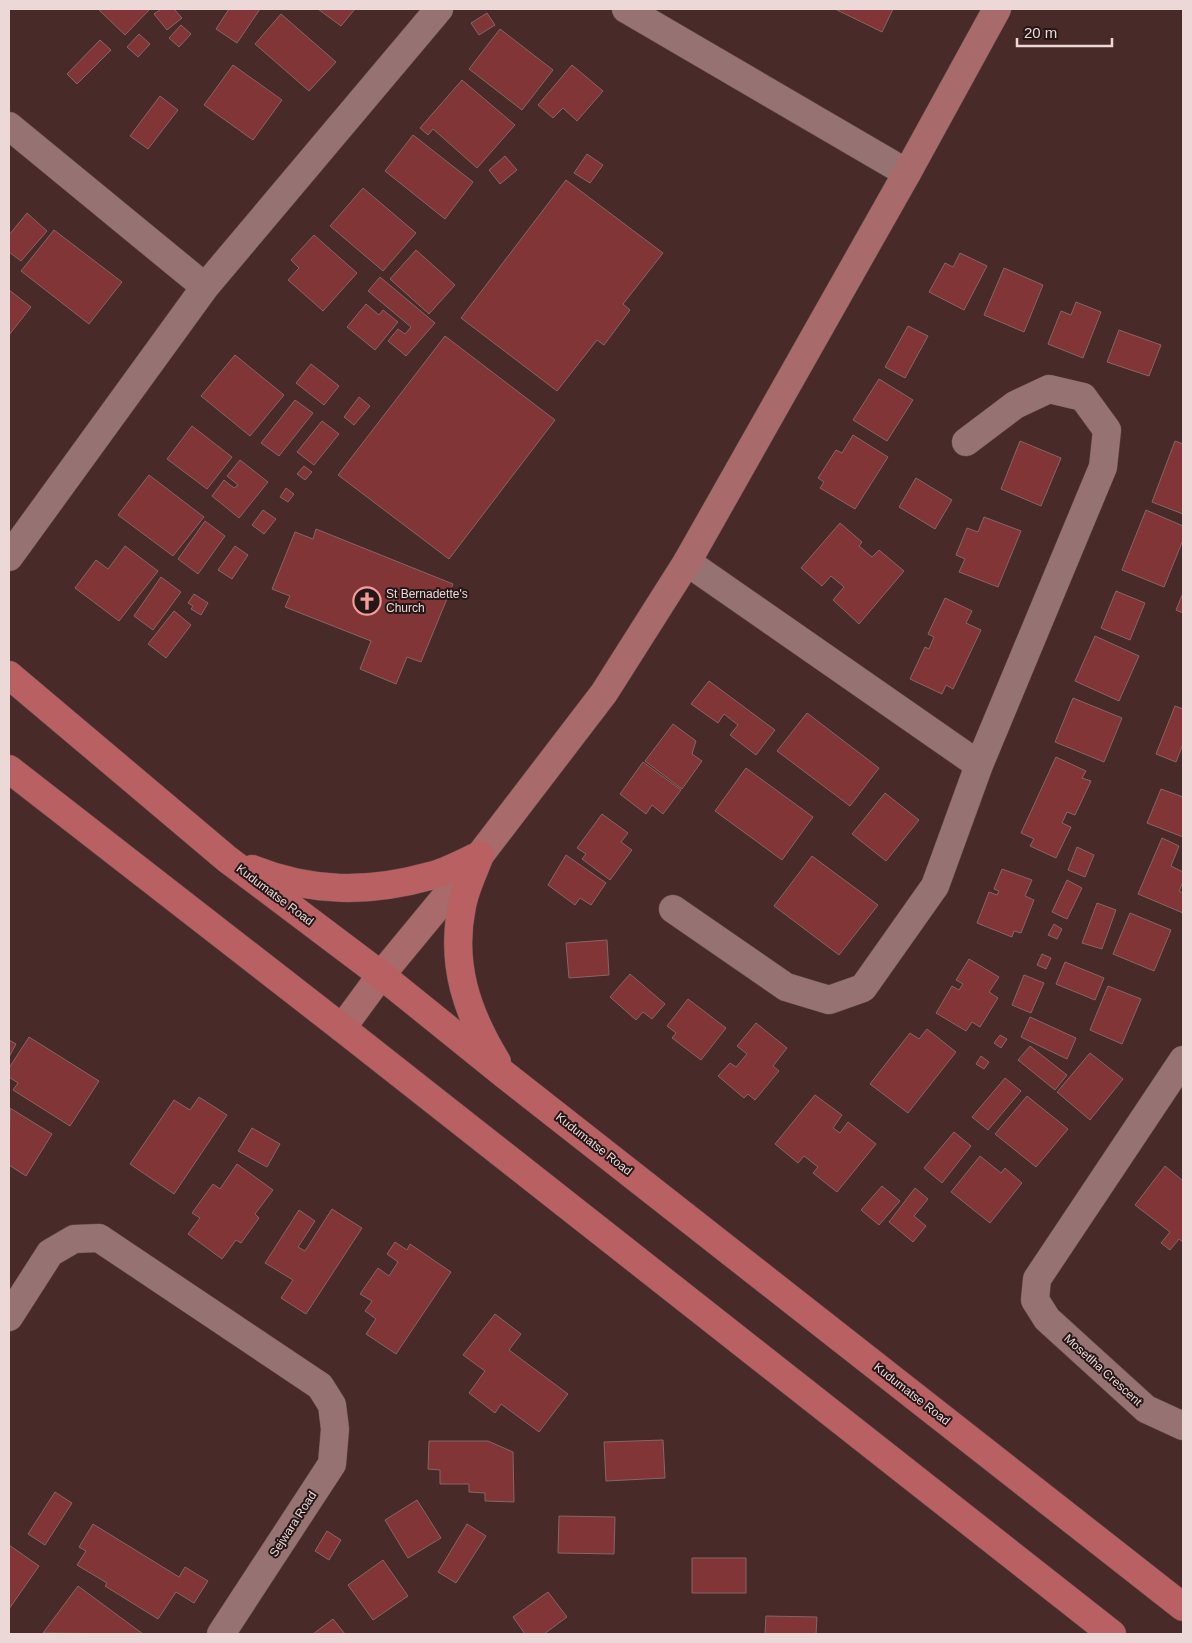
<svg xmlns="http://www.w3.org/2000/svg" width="1192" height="1643" viewBox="0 0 1192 1643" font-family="Arial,sans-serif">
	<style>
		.building { fill: #823536; stroke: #876564 }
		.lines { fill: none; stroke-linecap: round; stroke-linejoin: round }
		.street-casing { stroke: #624949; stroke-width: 29 }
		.secondary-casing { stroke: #624949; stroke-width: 29 }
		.primary-casing { stroke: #624949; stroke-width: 29 }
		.street { stroke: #967372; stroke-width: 28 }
		.secondary { stroke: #a86a6a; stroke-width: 28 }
		.primary { stroke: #b96062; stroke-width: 28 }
		.labels { text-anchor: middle; stroke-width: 4; stroke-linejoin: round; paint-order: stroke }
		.poi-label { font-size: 12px; fill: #ecd8d7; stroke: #251717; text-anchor: start }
		.street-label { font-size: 12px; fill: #ecd8d7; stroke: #251717 }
	</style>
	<rect width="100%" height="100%" fill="#482a29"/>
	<path class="building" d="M 98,9 L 150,9 L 125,35 Z
		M 161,9 L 174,9 L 182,18 L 167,30 L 154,14 Z
		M 229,9 L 260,9 L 237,43 L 216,29 Z
		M 318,9 L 355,9 L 341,26 Z
		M 835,9 L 893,9 L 882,32 Z
		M 487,13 L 495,25 L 479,35 L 471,23 Z
		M 281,14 L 336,62 L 309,91 L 255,44 Z
		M 181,25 L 191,34 L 179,47 L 169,38 Z
		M 500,29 L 553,70 L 522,110 L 469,69 Z
		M 139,34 L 150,44 L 138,57 L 127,47 Z
		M 100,40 L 111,50 L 77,84 L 67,74 Z
		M 233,65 L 282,100 L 253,140 L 204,105 Z
		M 572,65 L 603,91 L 577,121 L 563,108 L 553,118 L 538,105 Z
		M 462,80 L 515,125 L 477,168 L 433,129 L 428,135 L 420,128 Z
		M 160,96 L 178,110 L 148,149 L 130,136 Z
		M 413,135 L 473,182 L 445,219 L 385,171 Z
		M 587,154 L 603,165 L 590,183 L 574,173 Z
		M 505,156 L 517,170 L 500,184 L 489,170 Z
		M 566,180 L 663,253 L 623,304 L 630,310 L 604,345 L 597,340 L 557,391 L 461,318 Z
		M 363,188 L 416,233 L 383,271 L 330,226 Z
		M 27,213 L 47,231 L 21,261 L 9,252 L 9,235 Z
		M 54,230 L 122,282 L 89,324 L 21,271 Z
		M 314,235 L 357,273 L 323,311 L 288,280 L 299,268 L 291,260 Z
		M 416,250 L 455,285 L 429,314 L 390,279 Z
		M 960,253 L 987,266 L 964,310 L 929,292 L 945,263 L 953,267 Z
		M 1004,268 L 1043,285 L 1024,332 L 984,315 Z
		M 380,277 L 435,323 L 406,356 L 388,341 L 398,329 L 405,334 L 411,327 L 368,291 Z
		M 9,290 L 31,307 L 9,335 Z
		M 1076,302 L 1101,312 L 1083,358 L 1048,344 L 1061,311 L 1071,315 Z
		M 366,304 L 379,315 L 383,310 L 398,322 L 375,350 L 347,327 Z
		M 908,326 L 928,336 L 905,378 L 885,367 Z
		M 1119,330 L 1161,345 L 1149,376 L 1107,362 Z
		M 445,336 L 555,420 L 449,559 L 338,475 Z
		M 235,355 L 284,395 L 250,436 L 201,396 Z
		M 311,364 L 339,386 L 324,405 L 296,383 Z
		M 879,379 L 913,400 L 887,441 L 853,420 Z
		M 359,397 L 370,406 L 354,425 L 344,417 Z
		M 295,400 L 313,413 L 279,456 L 261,443 Z
		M 322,421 L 339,434 L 314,465 L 297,452 Z
		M 192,426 L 232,457 L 207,489 L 167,459 Z
		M 853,435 L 888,457 L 855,509 L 820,488 L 824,482 L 818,478 L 836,450 L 842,453 Z
		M 1020,441 L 1061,458 L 1041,506 L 1001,489 Z
		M 1175,441 L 1183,444 L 1183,514 L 1152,502 Z
		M 240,460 L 268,482 L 239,518 L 212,496 L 224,480 L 234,488 L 238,485 L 227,476 Z
		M 304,466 L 312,472 L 305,480 L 297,474 Z
		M 149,475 L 204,517 L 173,556 L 118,515 Z
		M 916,478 L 952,500 L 935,529 L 899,507 Z
		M 286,488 L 294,494 L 288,502 L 280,497 Z
		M 263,510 L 276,519 L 264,534 L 252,525 Z
		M 1146,510 L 1183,526 L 1183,540 L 1164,587 L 1122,570 Z
		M 984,517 L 1021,531 L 998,587 L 959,572 L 965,559 L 956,555 L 967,528 L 978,532 Z
		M 205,521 L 225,536 L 198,574 L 178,559 Z
		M 840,523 L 862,542 L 859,546 L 872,557 L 879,550 L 904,571 L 859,624 L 833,600 L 844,587 L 831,576 L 822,586 L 801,568 Z
		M 316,529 L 453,584 L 421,662 L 407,657 L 396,684 L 360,669 L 371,641 L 285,607 L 290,596 L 272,589 L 295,532 L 313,539 Z
		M 125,546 L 158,571 L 119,621 L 75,588 L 96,560 L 108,569 Z
		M 235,546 L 248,555 L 232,579 L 218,570 Z
		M 161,577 L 181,592 L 153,630 L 134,616 Z
		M 1116,591 L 1145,603 L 1130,640 L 1101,628 Z
		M 1183,593 L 1183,613 L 1176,610 Z
		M 194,594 L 208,603 L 201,615 L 191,609 L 193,606 L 188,603 Z
		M 945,598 L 972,611 L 966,623 L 981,630 L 953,689 L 946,685 L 942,694 L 910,679 L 925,647 L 929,649 L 934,637 L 928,634 Z
		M 174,611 L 191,625 L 166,658 L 148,644 Z
		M 1095,636 L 1139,656 L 1119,701 L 1075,681 Z
		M 709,681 L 775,730 L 756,755 L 730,735 L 738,725 L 724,714 L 718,723 L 691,704 Z
		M 1073,698 L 1122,718 L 1104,762 L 1055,742 Z
		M 1175,706 L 1183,709 L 1183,744 L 1176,762 L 1156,754 Z
		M 807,713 L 879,768 L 850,806 L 777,751 Z
		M 673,724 L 696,741 L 692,754 L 702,761 L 682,789 L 645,761 Z
		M 1056,757 L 1086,771 L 1082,778 L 1091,781 L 1075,815 L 1067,812 L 1062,823 L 1071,827 L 1056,858 L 1030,846 L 1034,839 L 1021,833 Z
		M 643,762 L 681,790 L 663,814 L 652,805 L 646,814 L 620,794 Z
		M 746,768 L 813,817 L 782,860 L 715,811 Z
		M 1161,789 L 1183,797 L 1183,837 L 1147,823 Z
		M 885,793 L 919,820 L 886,861 L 852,834 Z
		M 602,814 L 628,833 L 621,842 L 632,850 L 610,880 L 582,859 L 586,854 L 577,848 Z
		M 1162,838 L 1179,846 L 1171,866 L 1183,872 L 1183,882 L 1179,891 L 1183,893 L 1183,913 L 1138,894 Z
		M 1077,847 L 1094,855 L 1085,877 L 1068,870 Z
		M 566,855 L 606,883 L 591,905 L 580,898 L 575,905 L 548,885 Z
		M 812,856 L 878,905 L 839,955 L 774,906 Z
		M 1002,869 L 1032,880 L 1025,896 L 1034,900 L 1021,933 L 1014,931 L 1012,937 L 977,923 L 989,892 L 997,895 L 999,891 L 994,889 Z
		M 1067,880 L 1082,888 L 1067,919 L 1052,912 Z
		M 1097,903 L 1116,910 L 1102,949 L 1082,943 Z
		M 1130,913 L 1171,930 L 1154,971 L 1113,954 Z
		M 1054,924 L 1062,929 L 1057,939 L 1048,935 Z
		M 607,940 L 609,975 L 569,978 L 566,943 Z
		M 1042,954 L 1051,958 L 1046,969 L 1037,965 Z
		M 969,959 L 999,977 L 989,992 L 998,998 L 980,1027 L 972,1022 L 966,1031 L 936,1013 L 952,986 L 959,990 L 963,984 L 956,980 Z
		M 1065,962 L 1104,978 L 1095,1000 L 1056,984 Z
		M 630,974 L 665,1004 L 652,1019 L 643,1012 L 636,1020 L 610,997 Z
		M 1024,975 L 1044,983 L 1031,1013 L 1012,1005 Z
		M 1108,986 L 1141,999 L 1122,1044 L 1090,1030 Z
		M 688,999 L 726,1028 L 701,1060 L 672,1038 L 676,1033 L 667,1026 Z
		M 1030,1017 L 1076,1038 L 1067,1059 L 1021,1037 Z
		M 756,1023 L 787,1048 L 773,1066 L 779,1071 L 755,1100 L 748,1094 L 744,1098 L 718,1076 L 730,1063 L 736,1067 L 747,1054 L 737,1046 Z
		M 927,1029 L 956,1052 L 908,1113 L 870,1084 L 910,1033 L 919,1039 Z
		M 1000,1035 L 1007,1039 L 1001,1048 L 994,1043 Z
		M 29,1037 L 99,1081 L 70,1126 L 13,1090 L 18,1083 L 9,1077 L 9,1068 Z
		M 9,1040 L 16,1044 L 9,1057 Z
		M 1030,1046 L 1067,1075 L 1055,1090 L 1018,1060 Z
		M 1090,1053 L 1123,1079 L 1090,1120 L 1057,1092 Z
		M 981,1056 L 989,1062 L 984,1069 L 976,1064 Z
		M 1005,1078 L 1021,1091 L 988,1130 L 972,1117 Z
		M 815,1095 L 842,1115 L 833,1128 L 840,1133 L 848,1122 L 876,1144 L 837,1192 L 813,1173 L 818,1167 L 804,1156 L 798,1163 L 775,1144 Z
		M 1027,1096 L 1068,1129 L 1036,1167 L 995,1134 Z
		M 199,1097 L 227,1115 L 174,1194 L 130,1164 L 174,1100 L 190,1110 Z
		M 10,1108 L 52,1134 L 26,1176 L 9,1165 Z
		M 252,1128 L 280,1144 L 267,1167 L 238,1151 Z
		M 954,1132 L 971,1146 L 942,1183 L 924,1168 Z
		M 980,1156 L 1001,1173 L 1005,1168 L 1022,1183 L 990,1223 L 951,1192 Z
		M 237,1164 L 273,1190 L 255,1214 L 259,1218 L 241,1243 L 236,1240 L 222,1259 L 188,1234 L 200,1218 L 192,1213 L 213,1184 L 220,1189 Z
		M 1165,1166 L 1183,1181 L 1183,1242 L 1179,1239 L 1170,1250 L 1161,1243 L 1170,1232 L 1135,1205 Z
		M 882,1186 L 900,1201 L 879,1225 L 861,1210 Z
		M 915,1188 L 928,1199 L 914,1216 L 926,1226 L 913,1242 L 889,1222 Z
		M 332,1209 L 362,1228 L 306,1314 L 281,1298 L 293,1280 L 265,1263 L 299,1210 L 315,1221 L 298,1247 L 305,1251 Z
		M 395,1242 L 407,1250 L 410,1244 L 451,1272 L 396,1354 L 366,1334 L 376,1319 L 365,1311 L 372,1301 L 360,1294 L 378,1268 L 389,1276 L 398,1262 L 387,1254 Z
		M 495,1314 L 521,1334 L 509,1350 L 568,1394 L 539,1432 L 501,1404 L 495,1413 L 469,1393 L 485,1371 L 463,1355 Z
		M 663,1440 L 665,1478 L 606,1481 L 604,1442 Z
		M 429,1441 L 488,1441 L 513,1452 L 514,1502 L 485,1501 L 485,1493 L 469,1492 L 469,1484 L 440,1484 L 440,1470 L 428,1469 Z
		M 55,1492 L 72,1503 L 45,1545 L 28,1534 Z
		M 417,1500 L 441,1538 L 408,1558 L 385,1520 Z
		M 559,1516 L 615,1517 L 614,1554 L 558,1553 Z
		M 93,1524 L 179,1577 L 185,1567 L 208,1581 L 194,1603 L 176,1592 L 158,1619 L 105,1586 L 107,1583 L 77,1565 L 86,1551 L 79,1547 Z
		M 467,1524 L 486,1536 L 456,1583 L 438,1572 Z
		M 327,1531 L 341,1540 L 329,1560 L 315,1551 Z
		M 9,1545 L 39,1566 L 9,1609 Z
		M 692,1558 L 746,1558 L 746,1593 L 692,1593 Z
		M 383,1560 L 408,1596 L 373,1620 L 348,1585 Z
		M 78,1586 L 143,1634 L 43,1633 Z
		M 548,1592 L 567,1617 L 544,1634 L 525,1634 L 513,1617 Z
		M 766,1616 L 817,1617 L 816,1634 L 765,1634 Z
		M 333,1619 L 345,1634 L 313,1634 Z"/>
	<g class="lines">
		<g class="street-casing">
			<path id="street" d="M 626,9 L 907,173
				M 9,126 L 205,287
				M 9,557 L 205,287 L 439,9
				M 687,562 L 979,765
				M 673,909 L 786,987 L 829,1000 L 863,988 L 935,886 L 979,765 L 1103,467 L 1107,430 L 1083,397 L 1049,389 L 1015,405 L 966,442
				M 1183,1060 L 1037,1279 L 1035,1300 L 1047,1319 L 1146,1409 L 1183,1426
				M 9,1317 L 50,1253 L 74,1239 L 99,1238 L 320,1386 L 332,1405 L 335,1429 L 332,1464 L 221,1634"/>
		</g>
		<g class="secondary-casing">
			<path id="secondary" d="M 342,1028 L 381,975 L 480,855 L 604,693 L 687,562 L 907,173 L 997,9"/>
		</g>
		<g class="primary-casing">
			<path id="primary" d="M 9,675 L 227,859 L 381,975 L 505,1075 L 1183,1607
				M 9,769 L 342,1028 L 1112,1634
				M 480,855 C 474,871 465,889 462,906 C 450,964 467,1013 497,1062
				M 252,869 C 312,893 369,893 430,876 C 447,872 464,862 480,855"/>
		</g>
		<use href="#street" class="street"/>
		<use href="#secondary" class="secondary"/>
		<use href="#primary" class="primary"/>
	</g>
	<defs>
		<g id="church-ring" transform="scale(1.4375)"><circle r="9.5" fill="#251717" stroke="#f59b99" stroke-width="1.5"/><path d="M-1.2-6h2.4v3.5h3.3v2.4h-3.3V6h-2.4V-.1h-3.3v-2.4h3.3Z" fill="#f59b99"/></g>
	</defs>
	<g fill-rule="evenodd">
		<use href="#church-ring" x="367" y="601"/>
	</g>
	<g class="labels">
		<g class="poi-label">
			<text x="386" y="598">St Bernadette's<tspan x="386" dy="14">Church</tspan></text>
		</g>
		<g class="street-label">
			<text transform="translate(275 895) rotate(37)" y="4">Kudumatse Road</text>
			<text transform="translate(594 1144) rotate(38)" y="4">Kudumatse Road</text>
			<text transform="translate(1103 1370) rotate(42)" y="4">Mosetlha Crescent</text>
			<text transform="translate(912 1394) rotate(38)" y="4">Kudumatse Road</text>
			<text transform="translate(293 1524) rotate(-57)" y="4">Sejwara Road</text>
		</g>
	</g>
	<rect width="1192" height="1643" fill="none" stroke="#ecd8d7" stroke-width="20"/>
	<path d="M1017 38v8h95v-8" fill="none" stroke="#ecd8d7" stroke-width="2.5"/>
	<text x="1024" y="38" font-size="15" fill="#ecd8d7" stroke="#251717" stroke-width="4" paint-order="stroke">20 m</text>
</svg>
